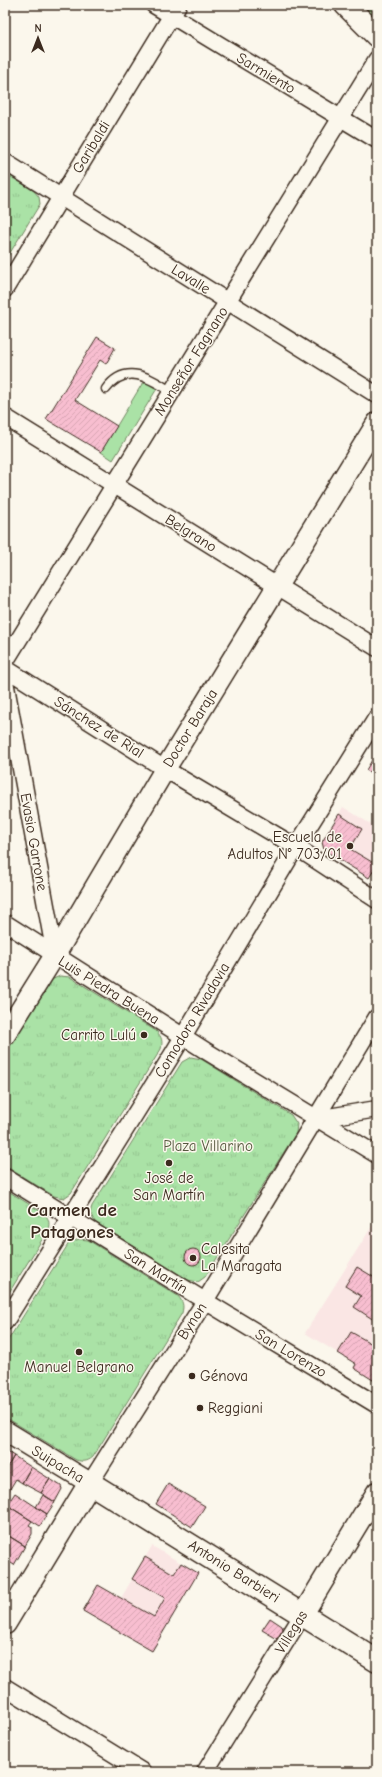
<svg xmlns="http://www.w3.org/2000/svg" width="382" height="1777" viewBox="0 0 382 1777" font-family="'Comic Neue',sans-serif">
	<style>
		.built { fill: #fae6e4 }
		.grass { fill: #aae2a6; stroke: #728662 }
		.park { fill: url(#park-tufts); stroke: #728662 }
		.building { fill: url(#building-hatch); stroke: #3b2a1e }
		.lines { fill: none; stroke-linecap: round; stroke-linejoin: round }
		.service-casing { stroke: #3b2a1e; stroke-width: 11 }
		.minor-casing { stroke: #3b2a1e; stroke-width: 19 }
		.tertiary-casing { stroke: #3b2a1e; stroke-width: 23 }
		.secondary-casing { stroke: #3b2a1e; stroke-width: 25 }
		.service { stroke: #fbf7ec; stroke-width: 8 }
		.minor { stroke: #fbf7ec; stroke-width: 16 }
		.tertiary { stroke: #fbf7ec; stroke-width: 20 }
		.secondary { stroke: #fbf7ec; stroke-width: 22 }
		.poi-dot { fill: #3b2a1e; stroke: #fbf7ec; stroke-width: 1.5 }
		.labels { text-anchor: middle; stroke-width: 3; stroke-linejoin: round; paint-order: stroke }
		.street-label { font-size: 15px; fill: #3b2a1e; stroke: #fbf7ec }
		.poi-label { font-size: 15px; fill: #3b2a1e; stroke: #fbf7ec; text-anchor: start }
		.park-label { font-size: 15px; fill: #575840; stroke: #fbf7ec }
		.district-label { font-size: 19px; font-weight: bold; fill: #3b2a1e; stroke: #fbf7ec }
	</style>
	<defs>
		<pattern id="park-tufts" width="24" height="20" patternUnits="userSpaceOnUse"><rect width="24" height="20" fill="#aae2a6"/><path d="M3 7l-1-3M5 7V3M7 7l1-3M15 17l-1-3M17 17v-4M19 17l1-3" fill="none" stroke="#93c28e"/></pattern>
		<pattern id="building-hatch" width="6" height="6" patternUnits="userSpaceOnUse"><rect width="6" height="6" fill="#f8bed0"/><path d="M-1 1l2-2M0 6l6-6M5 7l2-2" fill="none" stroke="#d6a3b2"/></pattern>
	</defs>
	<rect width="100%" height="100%" fill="#fbf7ec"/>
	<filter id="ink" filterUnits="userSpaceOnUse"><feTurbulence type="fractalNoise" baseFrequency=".025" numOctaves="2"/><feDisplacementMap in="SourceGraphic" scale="8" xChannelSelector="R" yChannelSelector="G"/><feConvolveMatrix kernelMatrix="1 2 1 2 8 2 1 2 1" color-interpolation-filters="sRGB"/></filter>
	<g filter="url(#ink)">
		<path class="built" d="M 343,807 L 377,828 L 377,865 L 369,878 L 324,850 L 322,842 Z
			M 377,1218 L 377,1381 L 376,1382 L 354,1368 L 356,1364 L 305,1333 Z
			M 152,1546 L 198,1573 L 152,1651 L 83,1611 L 98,1585 L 121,1598 Z"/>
		<path class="grass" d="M 147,383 L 158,387 L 113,460 L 101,452 L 142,384 Z"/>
		<path class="park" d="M 359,5 L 377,5 L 377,22 Z
			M 5,173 L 34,191 L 39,197 L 40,204 L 5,261 Z
			M 60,976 L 70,977 L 156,1031 C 162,1037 163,1041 161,1049 L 71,1193 L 64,1198 L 54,1196 L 5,1166 L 5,1054 L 51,980 Z
			M 191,1057 L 201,1059 L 291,1115 L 297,1124 L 296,1133 L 205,1277 L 198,1282 L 188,1280 L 95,1222 L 90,1213 L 92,1206 L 182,1062 Z
			M 5,1189 L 43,1213 C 49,1218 50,1222 48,1230 L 5,1299 Z
			M 79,1239 L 88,1240 L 178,1296 C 183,1302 184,1305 182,1313 L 93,1457 C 87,1462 83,1462 76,1460 L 5,1417 L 5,1345 L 69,1243 Z"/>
		<path class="building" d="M 97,337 L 115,348 L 106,364 L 100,360 L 75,400 L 117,426 L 101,452 L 46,419 Z
			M 377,752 L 377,777 L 366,770 Z
			M 339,814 L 362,829 L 350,849 L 377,865 L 369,878 L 324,850 L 322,842 Z
			M185 1257a8 8 0 1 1 16 0a8 8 0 1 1-16 0Z
			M 357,1267 L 377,1279 L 377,1322 L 354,1307 L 361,1296 L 345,1286 Z
			M 351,1332 L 372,1344 L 377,1336 L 376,1382 L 354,1368 L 356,1364 L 338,1353 Z
			M 9,1453 L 14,1456 L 5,1471 L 5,1455 L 6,1456 Z
			M 14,1456 L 31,1467 L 22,1483 L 16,1479 L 5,1497 L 5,1471 Z
			M 31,1467 L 50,1479 L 41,1493 L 22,1483 Z
			M 50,1479 L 61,1486 L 62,1489 L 55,1502 L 41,1493 Z
			M 168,1484 L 205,1506 L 192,1527 L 156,1504 Z
			M 15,1493 L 47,1514 L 40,1526 L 7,1505 Z
			M 43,1495 L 55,1502 L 47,1514 L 36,1507 Z
			M 7,1505 L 32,1521 L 29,1525 L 32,1527 L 32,1534 L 25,1546 L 5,1534 L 5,1525 L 9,1518 L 5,1516 L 5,1509 Z
			M 6,1534 L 25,1546 L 14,1565 L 5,1559 Z
			M 145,1557 L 174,1574 L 181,1563 L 198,1573 L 152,1651 L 83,1611 L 98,1585 L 154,1617 L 165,1598 L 132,1579 Z
			M 270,1618 L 282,1626 L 284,1632 L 279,1640 L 262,1630 Z"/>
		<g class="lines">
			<g class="service-casing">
				<path id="service" d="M 106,389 C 126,362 150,378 172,392"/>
			</g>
			<g class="minor-casing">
				<path id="minor" d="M 154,5 L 377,140
					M 5,162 L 377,395
					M 5,289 L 178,5
					M 5,417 L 377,648
					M 5,662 L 377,59
					M 5,668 L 165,769 L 296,847 L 377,900
					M 5,681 L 55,955
					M 5,923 L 206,1051 L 377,1155
					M 316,1119 L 377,1109
					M 5,1177 L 205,1301 L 377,1405
					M 5,1322 L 172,1055 L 296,847 L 377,717
					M 90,1483 L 205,1301 L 377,1017
					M 5,1687 L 143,1772
					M 205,1772 L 303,1614"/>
			</g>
			<g class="tertiary-casing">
				<path id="tertiary" d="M 5,1035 L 55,955 L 165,769 L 377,423
					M 5,1431 L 90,1483
					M 303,1614 L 377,1492"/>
			</g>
			<g class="secondary-casing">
				<path id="secondary" d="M 346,5 L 377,36
					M 5,1623 L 90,1483 L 377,1661"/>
			</g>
			<use href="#service" class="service"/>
			<use href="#minor" class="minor"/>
			<use href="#tertiary" class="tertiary"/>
			<use href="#secondary" class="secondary"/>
		</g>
	</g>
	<g class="poi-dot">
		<circle cx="350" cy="846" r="4"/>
		<circle cx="144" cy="1035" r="4"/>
		<circle cx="169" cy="1163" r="4"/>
		<circle cx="193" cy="1258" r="4"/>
		<circle cx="79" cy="1352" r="4"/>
		<circle cx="192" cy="1376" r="4"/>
		<circle cx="200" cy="1408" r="4"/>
	</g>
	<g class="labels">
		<g class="street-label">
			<text transform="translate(266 73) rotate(31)" y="5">Sarmiento</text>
			<text transform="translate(91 147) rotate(-59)" y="5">Garibaldi</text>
			<text transform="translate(191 279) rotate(32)" y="5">Lavalle</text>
			<text transform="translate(191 361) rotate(-58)" y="5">Monseñor Fagnano</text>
			<text transform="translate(191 533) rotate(32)" y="5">Belgrano</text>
			<text transform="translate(99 727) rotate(32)" y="5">Sánchez de Rial</text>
			<text transform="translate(190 728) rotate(-58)" y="5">Doctor Baraja</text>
			<text transform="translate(34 842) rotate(80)" y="5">Evasio Garrone</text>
			<text transform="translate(109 990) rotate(32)" y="5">Luis Piedra Buena</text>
			<text transform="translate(192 1020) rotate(-59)" y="5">Comodoro Rivadavia</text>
			<text transform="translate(156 1271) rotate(32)" y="5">San Martín</text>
			<text transform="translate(192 1321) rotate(-57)" y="5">Bynon</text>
			<text transform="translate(291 1353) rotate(31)" y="5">San Lorenzo</text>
			<text transform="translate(58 1464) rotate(31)" y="5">Suipacha</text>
			<text transform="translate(234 1571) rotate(32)" y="5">Antonio Barbieri</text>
			<text transform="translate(291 1632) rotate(-58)" y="5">Villegas</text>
		</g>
		<g class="poi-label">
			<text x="342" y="842" text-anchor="end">Escuela de<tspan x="342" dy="17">Adultos N° 703/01</tspan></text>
			<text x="136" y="1040" text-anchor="end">Carrito Lulú</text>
			<text x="169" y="1183" text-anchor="middle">José de<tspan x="169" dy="17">San Martín</tspan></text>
			<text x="201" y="1254">Calesita<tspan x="201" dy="17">La Maragata</tspan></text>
			<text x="79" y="1372" text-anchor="middle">Manuel Belgrano</text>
			<text x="200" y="1381">Génova</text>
			<text x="208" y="1413">Reggiani</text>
		</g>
		<g class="park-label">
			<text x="208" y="1151">Plaza Villarino</text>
		</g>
		<g class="district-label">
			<text x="72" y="1216">Carmen de<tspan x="72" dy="22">Patagones</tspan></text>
		</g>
	</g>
	<rect width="382" height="1777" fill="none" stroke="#fbf7ec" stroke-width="20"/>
	<rect x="10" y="10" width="362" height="1757" fill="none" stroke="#3b2a1e" stroke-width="1.5" filter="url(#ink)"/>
	<g transform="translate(38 38)" stroke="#fbf7ec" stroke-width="3" paint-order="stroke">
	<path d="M0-3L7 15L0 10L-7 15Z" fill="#3b2a1e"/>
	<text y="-6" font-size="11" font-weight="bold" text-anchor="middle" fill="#3b2a1e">N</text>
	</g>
</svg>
